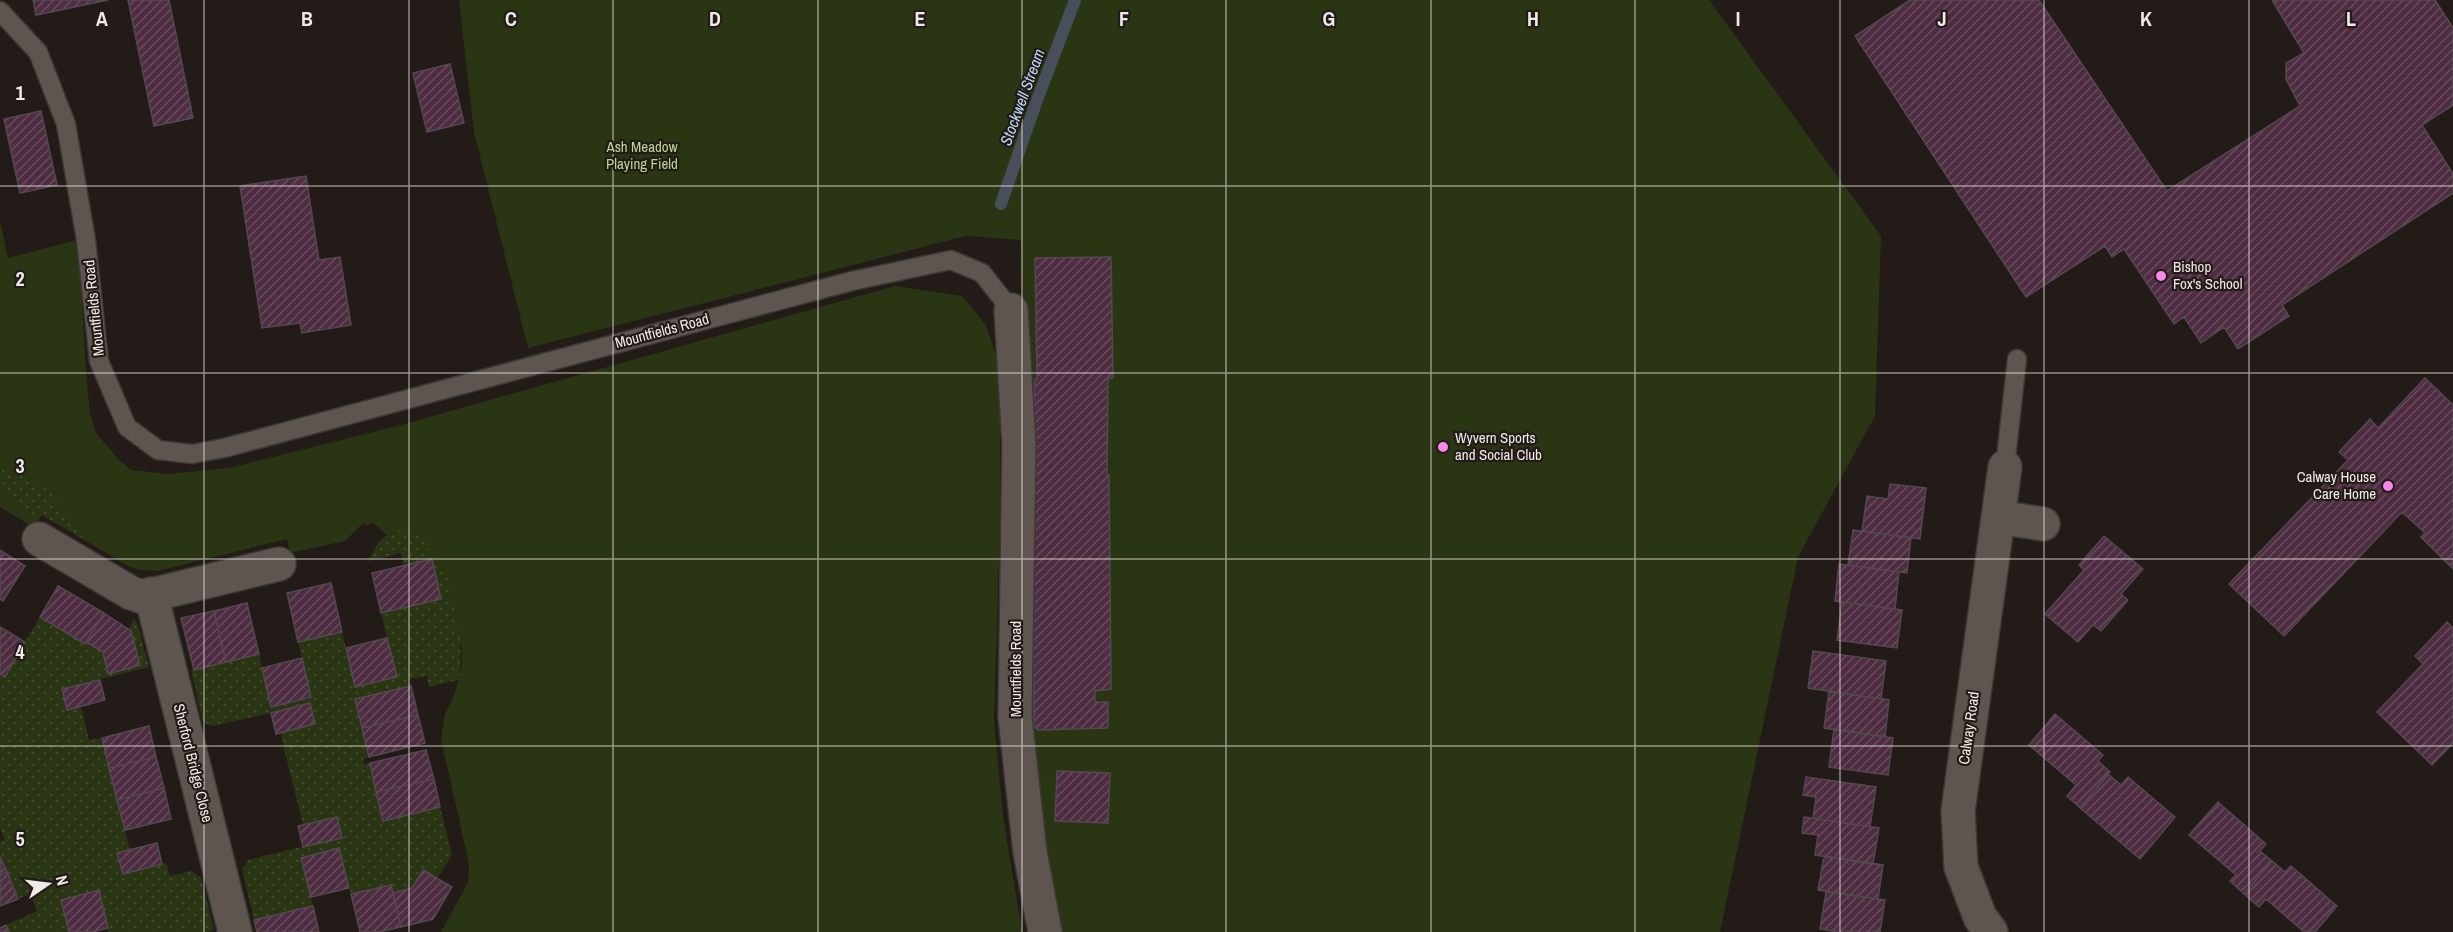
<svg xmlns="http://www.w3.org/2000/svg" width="2453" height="932" viewBox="0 0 2453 932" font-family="'Archivo Narrow',sans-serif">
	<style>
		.park { fill: #2a3613 }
		.garden { fill: url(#garden-dots) }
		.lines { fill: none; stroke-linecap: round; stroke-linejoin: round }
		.stream { stroke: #484f5b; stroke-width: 12 }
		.building { fill: url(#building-hatch); stroke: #52494f; stroke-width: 1.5 }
		.lane-casing { stroke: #3d3836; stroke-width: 21 }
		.street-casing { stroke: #3d3836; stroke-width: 36 }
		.lane { stroke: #5e5551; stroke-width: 18 }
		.street { stroke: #5e5551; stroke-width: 33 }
		.grid { fill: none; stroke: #f0eae8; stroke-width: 1.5; stroke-opacity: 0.55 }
		.poi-dot { fill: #f987e9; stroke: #221b17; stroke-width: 2 }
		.labels { text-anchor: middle; stroke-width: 4.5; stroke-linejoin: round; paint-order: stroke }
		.park-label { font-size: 15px; fill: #bcd594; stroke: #221b17 }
		.poi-label { font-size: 15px; fill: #f0eae8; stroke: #221b17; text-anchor: start }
		.street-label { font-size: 15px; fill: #f0eae8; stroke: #221b17 }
		.water-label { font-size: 16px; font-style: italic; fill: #b9daf7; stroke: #221b17 }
		.grid-label { font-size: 20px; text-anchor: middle; font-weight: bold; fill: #f0eae8; stroke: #221b17; stroke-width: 4.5; stroke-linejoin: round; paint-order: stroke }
	</style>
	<defs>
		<pattern id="garden-dots" width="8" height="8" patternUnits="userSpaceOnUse" patternTransform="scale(1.5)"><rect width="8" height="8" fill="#2a3613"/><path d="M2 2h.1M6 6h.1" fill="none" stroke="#3f4a2a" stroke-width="1.8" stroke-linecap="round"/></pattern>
		<pattern id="building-hatch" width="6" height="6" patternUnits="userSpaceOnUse" patternTransform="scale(1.5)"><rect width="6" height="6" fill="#4e2c42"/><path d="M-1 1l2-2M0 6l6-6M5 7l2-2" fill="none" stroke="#684b5d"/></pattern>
	</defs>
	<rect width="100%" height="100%" fill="#221b17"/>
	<path class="park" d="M 459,0 L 1709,0 L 1881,236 L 1875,416 L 1798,557 L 1720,932 L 1061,932 L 1031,753 L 1029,478 L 1021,240 L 966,236 L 528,348 L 474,132 Z
		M 0,221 L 8,258 L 78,240 L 86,371 L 90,414 L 96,433 L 119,460 L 131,470 L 169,474 L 229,468 L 401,425 L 895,286 L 962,296 L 986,325 L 1000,367 L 1000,526 L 994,721 L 1003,816 L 1022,932 L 441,932 L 468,882 L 469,864 L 441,739 L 445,714 L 455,693 L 462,664 L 462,648 L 432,559 L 395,532 L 387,535 L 372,522 L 367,526 L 363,523 L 345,541 L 290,553 L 287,539 L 157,571 L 141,570 L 128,566 L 42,515 L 33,527 L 0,507 Z"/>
	<path class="garden" d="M 2,468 C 24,475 45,483 58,503 C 68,518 74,530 87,541 L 42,515 L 38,519 C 16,505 0,499 2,468 Z
		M 402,530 C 420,533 429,541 432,559 L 444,564 C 452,601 467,642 458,680 L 429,687 L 427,676 L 410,679 L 411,686 L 355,699 L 369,757 L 363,759 L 364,764 L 370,763 L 383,821 L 440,807 L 452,855 L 437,878 L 423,870 L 412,888 L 393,893 L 390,885 L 351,894 L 339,849 L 301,858 L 313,906 L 254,920 L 242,870 L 248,860 L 341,837 L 337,817 L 303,825 L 282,740 L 281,732 L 315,724 L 310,704 L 213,726 L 203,722 L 191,670 L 259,654 L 271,707 L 311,697 L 298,642 L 342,632 L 355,686 L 387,638 L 381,613 L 404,566 L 401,553 L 369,561 C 375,544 383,534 402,530 Z
		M 40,617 L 103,652 L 108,674 L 139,665 L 131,631 L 129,629 L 134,619 L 138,625 L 149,667 L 62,689 L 67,709 L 81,706 L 89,740 L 102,738 L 130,850 L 118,853 L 123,873 L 166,863 L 170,876 L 191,871 L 201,877 L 214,930 L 206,932 L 108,932 L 98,890 L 61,900 L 69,932 L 9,932 L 6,925 L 37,911 L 30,894 L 18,899 L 0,857 L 0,842 L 5,840 L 0,828 L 0,674 L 5,676 Z"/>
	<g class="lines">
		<path class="stream" d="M 1001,204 L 1037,100 L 1075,0"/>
	</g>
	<path class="building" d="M 33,0 L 108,0 L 36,15 Z
		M 128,0 L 169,0 L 193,118 L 154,126 Z
		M 1910,0 L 2039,0 L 2167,191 L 2300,106 L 2286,79 L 2286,63 L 2304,53 L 2272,0 L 2435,0 L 2453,28 L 2453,105 L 2422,125 L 2453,174 L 2453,193 L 2282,305 L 2289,316 L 2238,349 L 2224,327 L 2201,343 L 2184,317 L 2174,324 L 2124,249 L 2112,257 L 2105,246 L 2026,297 L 1855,36 Z
		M 450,64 L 464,123 L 427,132 L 413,73 Z
		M 41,111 L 57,185 L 20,193 L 4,119 Z
		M 306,176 L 319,260 L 340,257 L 351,325 L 302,333 L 300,323 L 262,328 L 240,186 Z
		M 1111,257 L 1113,378 L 1108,378 L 1107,475 L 1109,475 L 1111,689 L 1095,691 L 1095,702 L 1108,702 L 1108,728 L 1038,730 L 1034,726 L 1032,473 L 1036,473 L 1036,435 L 1033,435 L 1035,379 L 1037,379 L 1035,258 Z
		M 2425,378 L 2453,405 L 2453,569 L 2421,537 L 2425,533 L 2402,512 L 2284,636 L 2229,584 L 2348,460 L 2339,452 L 2370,419 L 2378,428 Z
		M 1890,484 L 1926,488 L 1920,539 L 1862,531 L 1867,496 L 1888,499 Z
		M 1853,530 L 1911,538 L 1907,573 L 1848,565 Z
		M 2104,536 L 2143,569 L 2121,594 L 2128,600 L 2101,631 L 2093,625 L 2078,642 L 2045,614 L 2084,570 L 2079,565 Z
		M 0,550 L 25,566 L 3,601 L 0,599 Z
		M 432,559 L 441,599 L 381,613 L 372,573 Z
		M 1839,564 L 1899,572 L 1895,609 L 1835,601 Z
		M 331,583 L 342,632 L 298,642 L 287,593 Z
		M 58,586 L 104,613 L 85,644 L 40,617 Z
		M 1842,602 L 1902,610 L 1897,648 L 1837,640 Z
		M 247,603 L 259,654 L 226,662 L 214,611 Z
		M 214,611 L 226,662 L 194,670 L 181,618 Z
		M 104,613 L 131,631 L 140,665 L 108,674 L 103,652 L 86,642 Z
		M 2447,622 L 2453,628 L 2453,743 L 2432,765 L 2377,712 L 2423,664 L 2415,656 Z
		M 0,627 L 25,642 L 5,677 L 0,674 Z
		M 387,638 L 397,677 L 355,687 L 346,648 Z
		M 1813,651 L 1886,661 L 1881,699 L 1808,688 Z
		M 302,658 L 311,697 L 271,707 L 262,668 Z
		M 100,680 L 105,700 L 67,710 L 62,689 Z
		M 411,686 L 418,715 L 362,728 L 355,699 Z
		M 1829,691 L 1889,700 L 1885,737 L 1824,728 Z
		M 310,703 L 315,724 L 276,734 L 271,713 Z
		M 2055,714 L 2103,755 L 2098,761 L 2110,772 L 2080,808 L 2067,796 L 2076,785 L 2029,745 Z
		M 418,715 L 425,743 L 369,757 L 362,728 Z
		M 149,726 L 156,757 L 109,768 L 102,738 Z
		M 1834,729 L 1893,738 L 1888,775 L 1829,767 Z
		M 426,750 L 434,779 L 376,792 L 370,763 Z
		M 156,757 L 164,788 L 117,800 L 109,768 Z
		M 1057,771 L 1110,773 L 1108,823 L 1055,821 Z
		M 2108,774 L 2121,785 L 2128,777 L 2175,817 L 2140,859 L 2080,808 Z
		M 1806,777 L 1876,787 L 1870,827 L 1813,818 L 1816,797 L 1803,795 Z
		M 434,779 L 440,807 L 383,821 L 376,792 Z
		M 164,788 L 171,819 L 125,830 L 117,800 Z
		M 2218,802 L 2266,844 L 2260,851 L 2272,861 L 2244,894 L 2230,881 L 2236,875 L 2189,835 Z
		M 337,817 L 342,838 L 303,847 L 298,826 Z
		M 1804,817 L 1879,828 L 1873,864 L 1815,855 L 1818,835 L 1802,833 Z
		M 157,843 L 162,864 L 123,874 L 117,853 Z
		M 339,848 L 349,888 L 311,897 L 301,858 Z
		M 1824,856 L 1883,865 L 1878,899 L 1818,890 Z
		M 0,857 L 7,872 L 0,875 Z
		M 2272,861 L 2285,872 L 2291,866 L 2337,906 L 2315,932 L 2304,932 L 2266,899 L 2259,907 L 2244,894 Z
		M 423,870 L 452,887 L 433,919 L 401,927 L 393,893 L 412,888 Z
		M 7,872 L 18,899 L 0,906 L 0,875 Z
		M 391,885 L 401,927 L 379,932 L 360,932 L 351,894 Z
		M 99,890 L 108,928 L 93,932 L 69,932 L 61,900 Z
		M 1826,892 L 1885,900 L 1880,932 L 1839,932 L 1820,929 Z
		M 313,906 L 319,932 L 257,932 L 254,920 Z
		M 6,925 L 9,932 L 0,932 L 0,928 Z"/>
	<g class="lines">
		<g class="lane-casing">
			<path id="lane" d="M 0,11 L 38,52 L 66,124 L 86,240 L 99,361 L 127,427 L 158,450 L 192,454 L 224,448 L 852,281 L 951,260 L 982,273 L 1011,310
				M 2005,467 L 2017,359"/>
		</g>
		<g class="street-casing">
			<path id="street" d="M 1011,310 L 1019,445 L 1015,717 L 1030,852 L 1045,932
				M 1998,517 L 2043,524
				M 39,539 L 131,593 L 143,597 L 279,564
				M 151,594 L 235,932
				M 1991,932 L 1980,917 L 1961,867 L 1958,811 L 2005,467"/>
		</g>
		<use href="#lane" class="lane"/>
		<use href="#street" class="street"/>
	</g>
	<path class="grid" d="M 204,0 L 204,932M 409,0 L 409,932M 613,0 L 613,932M 818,0 L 818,932M 1022,0 L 1022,932M 1226,0 L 1226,932M 1431,0 L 1431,932M 1635,0 L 1635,932M 1840,0 L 1840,932M 2044,0 L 2044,932M 2249,0 L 2249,932M 0,186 L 2453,186M 0,373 L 2453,373M 0,559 L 2453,559M 0,746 L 2453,746"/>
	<g class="poi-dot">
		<circle cx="2161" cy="276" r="6"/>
		<circle cx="1443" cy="447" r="6"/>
		<circle cx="2388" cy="486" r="6"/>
	</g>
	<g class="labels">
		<g class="park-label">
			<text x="642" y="152">Ash Meadow<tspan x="642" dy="17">Playing Field</tspan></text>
		</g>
		<g class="poi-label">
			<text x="2173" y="272">Bishop<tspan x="2173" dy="17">Fox's School</tspan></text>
			<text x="1455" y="443">Wyvern Sports<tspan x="1455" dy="17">and Social Club</tspan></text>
			<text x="2376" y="482" text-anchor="end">Calway House<tspan x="2376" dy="17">Care Home</tspan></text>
		</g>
		<g class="street-label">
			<text transform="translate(94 308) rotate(-96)" y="5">Mountfields Road</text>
			<text transform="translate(662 331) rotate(-15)" y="5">Mountfields Road</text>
			<text transform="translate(1016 669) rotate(-90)" y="5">Mountfields Road</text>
			<text transform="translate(1969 728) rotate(-82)" y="5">Calway Road</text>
			<text transform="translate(193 763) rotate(76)" y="5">Sherford Bridge Close</text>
		</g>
		<g class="water-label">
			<text transform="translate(1022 97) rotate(-70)" y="6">Stockwell Stream</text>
		</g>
	</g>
	<g class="grid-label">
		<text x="102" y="26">A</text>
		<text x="307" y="26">B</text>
		<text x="511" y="26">C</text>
		<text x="715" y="26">D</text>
		<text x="920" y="26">E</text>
		<text x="1124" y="26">F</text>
		<text x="1329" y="26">G</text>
		<text x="1533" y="26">H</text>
		<text x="1738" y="26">I</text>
		<text x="1942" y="26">J</text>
		<text x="2146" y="26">K</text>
		<text x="2351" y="26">L</text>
		<text x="20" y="100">1</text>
		<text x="20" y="286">2</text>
		<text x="20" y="473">3</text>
		<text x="20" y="659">4</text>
		<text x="20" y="846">5</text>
	</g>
	<g transform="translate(48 884) rotate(76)" stroke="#221b17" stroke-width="4.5" paint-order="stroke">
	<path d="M0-4.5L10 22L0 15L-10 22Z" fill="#f0eae8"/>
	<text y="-9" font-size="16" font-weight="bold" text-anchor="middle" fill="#f0eae8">N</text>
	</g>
</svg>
